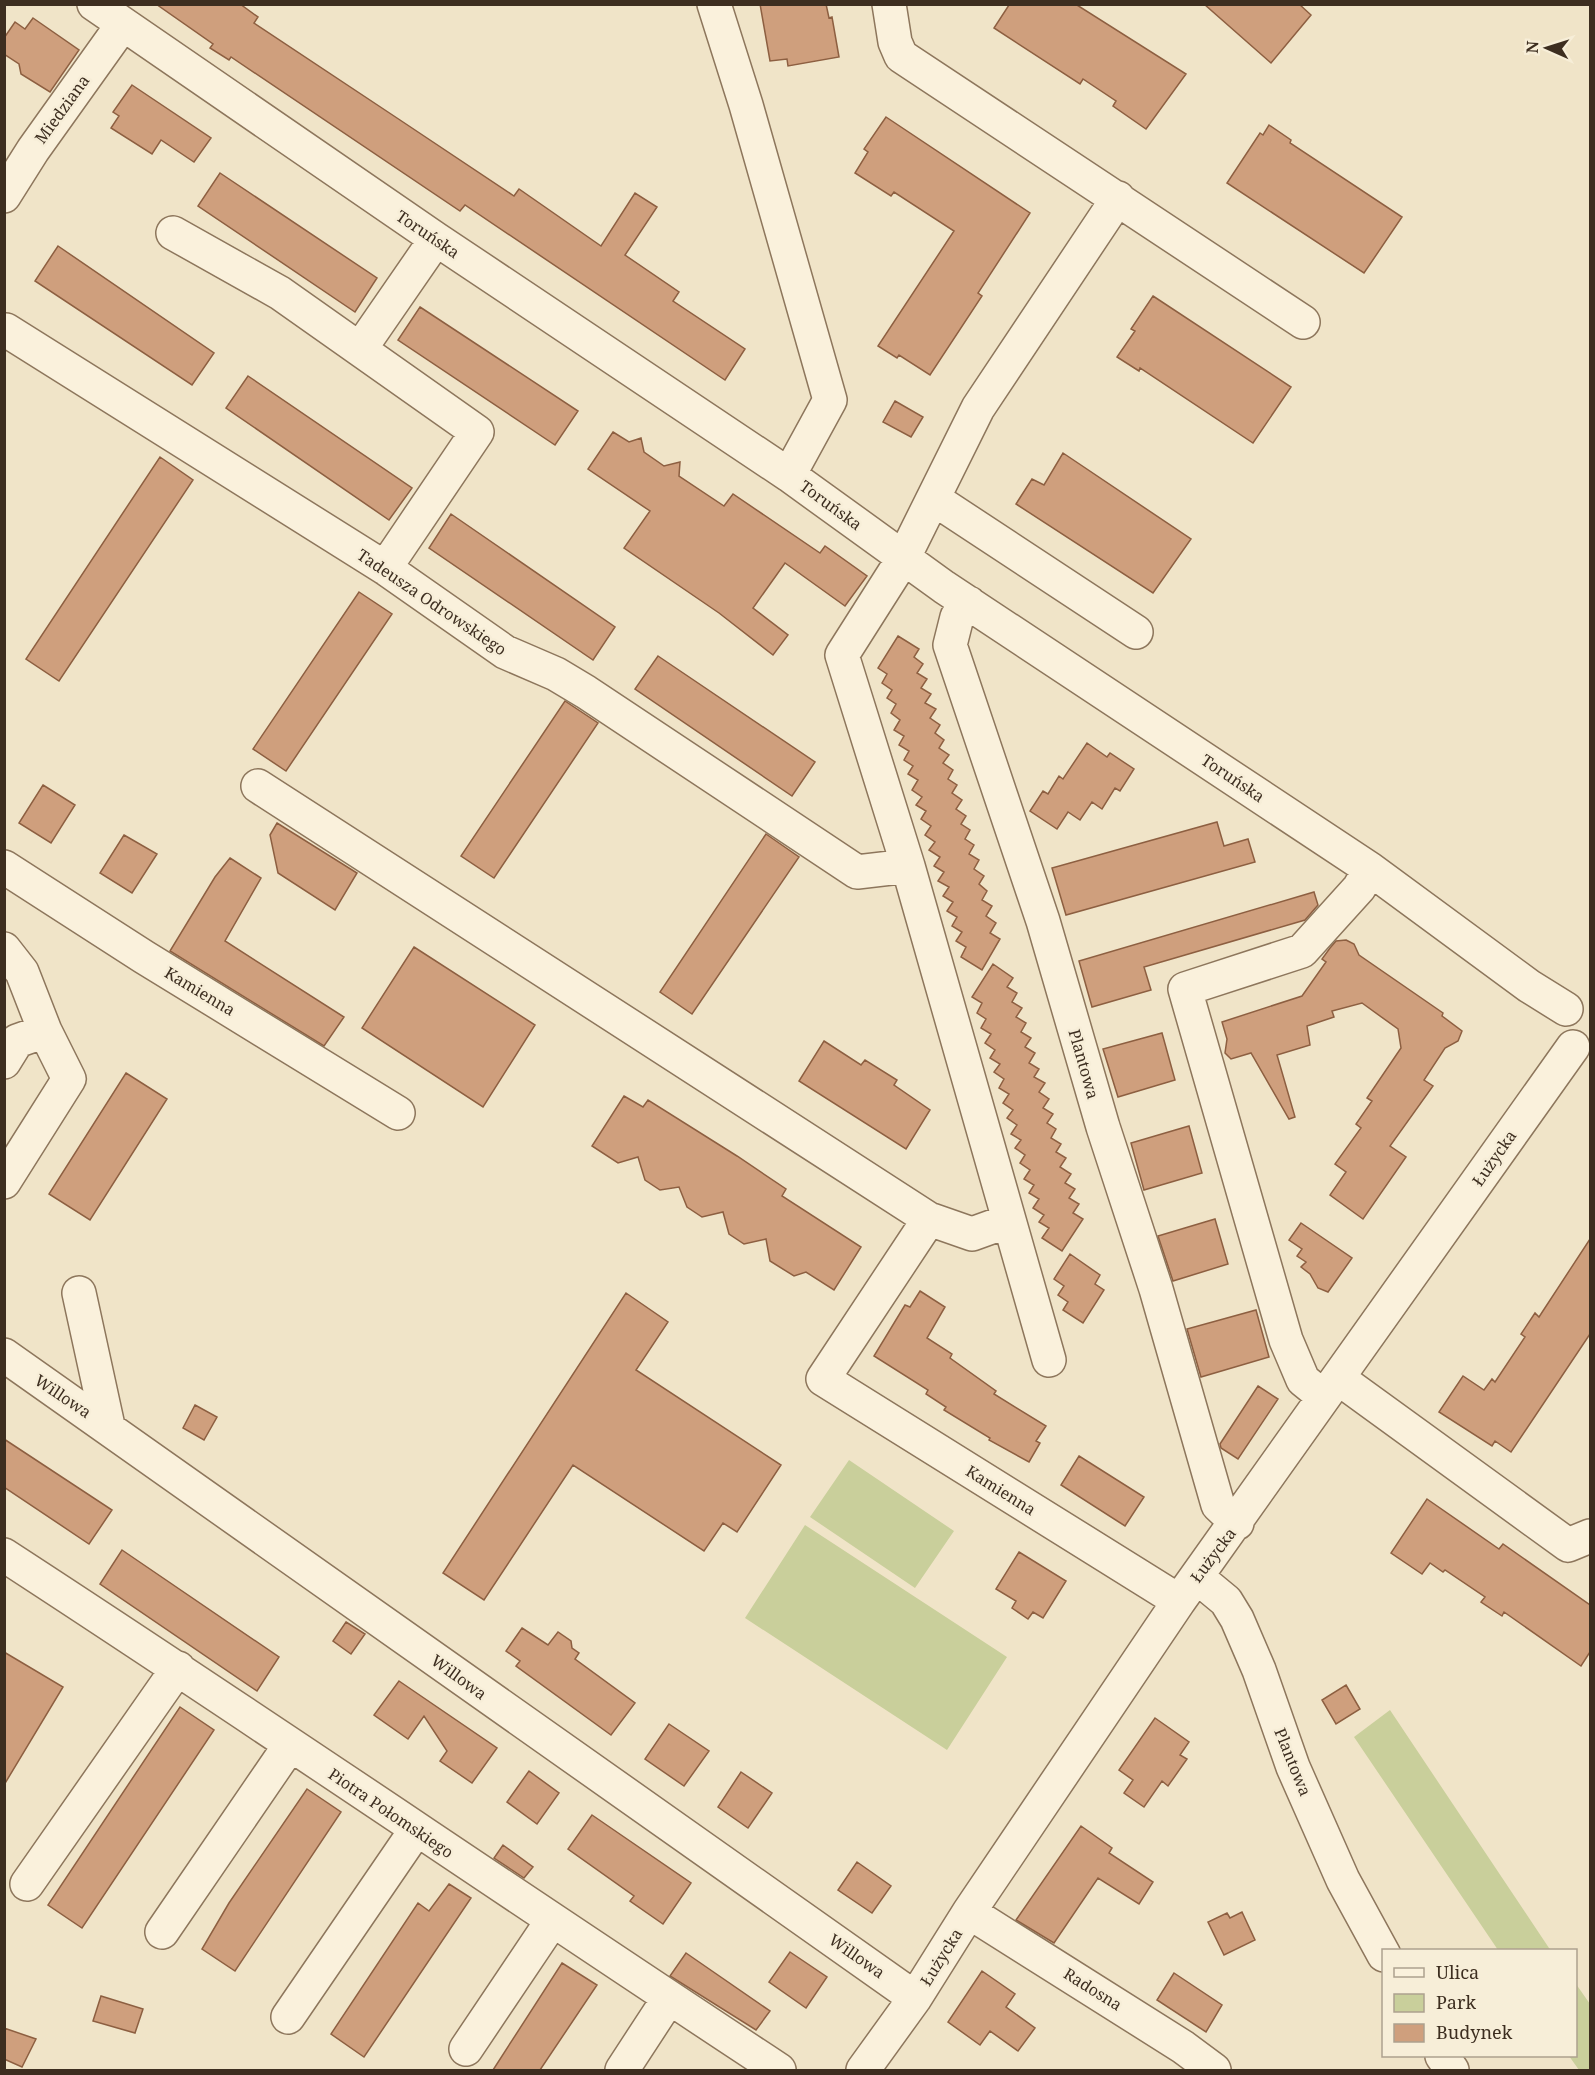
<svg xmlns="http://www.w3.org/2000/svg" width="1595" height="2075" viewBox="0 0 1595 2075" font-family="'Noto Serif',serif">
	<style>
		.green { fill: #c9cf9b }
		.building { fill: #cf9f7d; stroke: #8d5f41; stroke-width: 1.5 }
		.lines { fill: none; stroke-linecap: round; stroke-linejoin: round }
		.minor-casing { stroke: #8d765c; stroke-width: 36 }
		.minor { stroke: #faf1dc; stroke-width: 33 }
		.labels { text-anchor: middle; stroke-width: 5; stroke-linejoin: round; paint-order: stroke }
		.street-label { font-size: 16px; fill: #3d2e20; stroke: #f7eed8 }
	</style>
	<rect width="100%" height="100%" fill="#f0e4c8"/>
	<path class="green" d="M 849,1460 L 954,1531 L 915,1588 L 810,1517 Z
		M 805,1525 L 1007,1657 L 947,1750 L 745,1618 Z
		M 1390,1710 L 1549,1948 L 1551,1950 L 1498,1950 L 1354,1737 Z
		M 1576,1984 L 1590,2004 L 1590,2070 L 1579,2070 L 1569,2056 L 1576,2056 Z"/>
	<path class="building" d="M 156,4 L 240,4 L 258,17 L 254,23 L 400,120 L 514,196 L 519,189 L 601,246 L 635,193 L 657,207 L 625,255 L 679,292 L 673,301 L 745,349 L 725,380 L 465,205 L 460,211 L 231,57 L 229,60 L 210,48 L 213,44 Z
		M 760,4 L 826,4 L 829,18 L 832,17 L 839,57 L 788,66 L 787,59 L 770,61 Z
		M 1204,4 L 1299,4 L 1311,15 L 1271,63 Z
		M 1009,5 L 1077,5 L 1186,74 L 1146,129 L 1113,106 L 1116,101 L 1083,79 L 1080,84 L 994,28 Z
		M 33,18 L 79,50 L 50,92 L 21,74 L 19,64 L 4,54 L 4,38 L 15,22 L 25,29 Z
		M 132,85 L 211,138 L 194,162 L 161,140 L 152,154 L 111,128 L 119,116 L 113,112 Z
		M 886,117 L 1030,213 L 978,293 L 982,296 L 930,375 L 899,355 L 897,358 L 878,346 L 954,231 L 894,192 L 891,196 L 855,173 L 868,152 L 864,149 Z
		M 1269,125 L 1291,140 L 1290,143 L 1402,217 L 1364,273 L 1227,183 L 1260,133 L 1263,135 Z
		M 220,173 L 377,278 L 355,312 L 198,206 Z
		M 58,246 L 214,353 L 192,385 L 35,281 Z
		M 1153,296 L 1291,387 L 1253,443 L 1140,368 L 1139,371 L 1117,357 L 1135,331 L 1131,329 Z
		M 420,307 L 578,411 L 555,445 L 398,340 Z
		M 248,376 L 412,488 L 389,520 L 226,408 Z
		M 895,401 L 923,417 L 911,437 L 883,422 Z
		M 613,432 L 629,442 L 641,438 L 644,452 L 664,466 L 680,462 L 679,476 L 724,506 L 733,494 L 820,553 L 825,546 L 867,576 L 845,606 L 785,563 L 753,608 L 788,635 L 773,655 L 719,613 L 624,548 L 650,511 L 588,469 Z
		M 1063,453 L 1191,539 L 1153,593 L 1016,504 L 1032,479 L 1044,485 Z
		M 160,457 L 193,480 L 59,681 L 26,659 Z
		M 451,514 L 615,627 L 593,660 L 429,548 Z
		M 359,592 L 392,614 L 286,771 L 253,749 Z
		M 898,636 L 919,649 L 914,657 L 923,664 L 917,673 L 927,679 L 921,688 L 931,694 L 925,703 L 936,709 L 930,718 L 940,725 L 935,733 L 944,740 L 939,748 L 949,755 L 943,763 L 953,770 L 948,779 L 957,785 L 952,793 L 962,800 L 956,809 L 966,816 L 961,824 L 970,830 L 965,839 L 974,845 L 969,854 L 979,860 L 974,869 L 984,876 L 979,884 L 987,891 L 982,900 L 992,906 L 986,916 L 996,923 L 990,933 L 1000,939 L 982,970 L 961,957 L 966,947 L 956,941 L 962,932 L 952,926 L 957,917 L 947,911 L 953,902 L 943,896 L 949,887 L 938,881 L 944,872 L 934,866 L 940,857 L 929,850 L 935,842 L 925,835 L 931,826 L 921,819 L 926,811 L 916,805 L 922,797 L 912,790 L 918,780 L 908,774 L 913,766 L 904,760 L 909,751 L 899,745 L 904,736 L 894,730 L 900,720 L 891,713 L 896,704 L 887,698 L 892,690 L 882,683 L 887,674 L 878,668 Z
		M 658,656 L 815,762 L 792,796 L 635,689 Z
		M 565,701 L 598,723 L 494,878 L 461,856 Z
		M 1087,743 L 1107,757 L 1110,753 L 1134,769 L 1120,791 L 1115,788 L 1102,809 L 1092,802 L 1080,820 L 1068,812 L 1057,829 L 1030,811 L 1043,791 L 1048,794 L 1059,776 L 1063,779 Z
		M 43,785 L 75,805 L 51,843 L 19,823 Z
		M 1217,822 L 1224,846 L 1248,839 L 1255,862 L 1066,915 L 1052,868 Z
		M 277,823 L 357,873 L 335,910 L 278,873 L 270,835 Z
		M 766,834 L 799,857 L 692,1014 L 660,992 Z
		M 124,835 L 157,854 L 132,893 L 100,873 Z
		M 230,858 L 261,878 L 225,941 L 344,1017 L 324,1046 L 170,951 L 215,877 Z
		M 1314,892 L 1318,905 L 1305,920 L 1144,967 L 1151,990 L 1092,1007 L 1079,961 Z
		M 1346,940 L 1354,944 L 1359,955 L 1443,1013 L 1442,1016 L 1462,1031 L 1458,1041 L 1445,1048 L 1424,1080 L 1433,1086 L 1390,1146 L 1406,1157 L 1363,1219 L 1330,1195 L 1346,1172 L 1335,1164 L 1361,1128 L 1356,1124 L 1372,1101 L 1367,1098 L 1401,1048 L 1398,1029 L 1362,1003 L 1332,1011 L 1334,1017 L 1307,1026 L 1310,1045 L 1277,1055 L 1295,1117 L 1289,1119 L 1251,1053 L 1231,1059 L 1225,1053 L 1227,1039 L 1222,1022 L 1302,996 L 1326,962 L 1322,959 L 1330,948 L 1336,941 Z
		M 414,947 L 535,1025 L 483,1107 L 362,1028 Z
		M 993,964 L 1013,978 L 1007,987 L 1017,993 L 1012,1002 L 1022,1008 L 1016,1017 L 1026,1023 L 1021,1032 L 1031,1038 L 1025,1047 L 1035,1053 L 1029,1063 L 1039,1069 L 1034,1077 L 1045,1083 L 1039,1092 L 1049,1099 L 1043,1108 L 1053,1114 L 1047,1123 L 1056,1129 L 1051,1138 L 1061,1144 L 1056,1152 L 1066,1158 L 1060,1167 L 1071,1174 L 1065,1183 L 1075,1189 L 1069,1198 L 1079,1204 L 1073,1213 L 1083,1219 L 1062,1251 L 1042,1238 L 1049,1228 L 1039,1222 L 1044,1215 L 1033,1208 L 1039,1199 L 1029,1193 L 1034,1185 L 1024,1179 L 1030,1170 L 1020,1163 L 1025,1155 L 1015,1148 L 1021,1140 L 1011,1134 L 1017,1125 L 1007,1118 L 1013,1110 L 1003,1103 L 1009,1094 L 999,1088 L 1004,1079 L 994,1072 L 1000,1064 L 990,1058 L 995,1050 L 985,1043 L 991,1034 L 981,1028 L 986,1019 L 977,1013 L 982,1003 L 972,997 Z
		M 1162,1033 L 1175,1080 L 1118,1097 L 1103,1049 Z
		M 824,1041 L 861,1065 L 865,1060 L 897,1080 L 894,1085 L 930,1110 L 906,1149 L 799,1081 Z
		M 126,1073 L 167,1099 L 90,1220 L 49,1194 Z
		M 624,1096 L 643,1107 L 648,1100 L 737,1156 L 786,1189 L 782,1196 L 861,1247 L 834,1290 L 806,1272 L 794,1276 L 770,1261 L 766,1239 L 744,1244 L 729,1234 L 723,1212 L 702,1217 L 687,1207 L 679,1187 L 660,1190 L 645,1180 L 638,1157 L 618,1163 L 592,1146 Z
		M 1189,1126 L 1202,1173 L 1144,1190 L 1131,1143 Z
		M 1215,1219 L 1228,1264 L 1173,1281 L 1158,1236 Z
		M 1301,1223 L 1352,1258 L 1328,1292 L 1318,1288 L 1310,1274 L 1301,1267 L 1306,1262 L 1297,1256 L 1302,1249 L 1289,1240 Z
		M 1590,1239 L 1590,1334 L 1511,1452 L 1495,1441 L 1492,1446 L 1439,1412 L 1463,1376 L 1484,1390 L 1492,1379 L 1495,1382 L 1525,1337 L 1521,1334 L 1535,1313 L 1539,1317 Z
		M 1070,1254 L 1100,1275 L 1095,1284 L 1104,1290 L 1083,1323 L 1063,1310 L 1068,1302 L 1058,1295 L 1064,1286 L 1054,1279 Z
		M 920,1291 L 945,1307 L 927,1338 L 952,1354 L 950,1358 L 996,1391 L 994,1394 L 1046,1426 L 1036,1441 L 1040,1443 L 1029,1462 L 989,1440 L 990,1438 L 944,1410 L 946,1407 L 926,1394 L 928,1390 L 874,1356 L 905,1305 L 910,1307 Z
		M 626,1293 L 668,1322 L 636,1370 L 781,1465 L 737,1532 L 723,1523 L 704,1551 L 573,1465 L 484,1600 L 443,1573 Z
		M 1256,1310 L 1269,1357 L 1201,1377 L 1187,1329 Z
		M 1258,1386 L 1278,1399 L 1238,1459 L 1221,1448 L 1220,1444 Z
		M 195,1405 L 217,1417 L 204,1440 L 183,1428 Z
		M 4,1439 L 112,1510 L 89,1544 L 4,1487 Z
		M 1079,1456 L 1144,1497 L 1125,1526 L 1061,1485 Z
		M 1427,1499 L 1499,1549 L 1503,1544 L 1590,1605 L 1590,1652 L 1581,1666 L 1504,1612 L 1502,1616 L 1481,1602 L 1485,1597 L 1445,1570 L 1443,1572 L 1430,1563 L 1422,1574 L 1391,1553 Z
		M 122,1550 L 279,1657 L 257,1691 L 100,1584 Z
		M 1019,1552 L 1066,1581 L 1043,1618 L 1033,1612 L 1028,1619 L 1012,1608 L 1016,1601 L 996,1589 Z
		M 346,1622 L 365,1634 L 351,1654 L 333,1641 Z
		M 522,1628 L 548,1645 L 558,1632 L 571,1641 L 572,1648 L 579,1653 L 575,1659 L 635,1703 L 611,1735 L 516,1666 L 520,1661 L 506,1651 Z
		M 4,1652 L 63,1687 L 4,1785 Z
		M 399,1681 L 497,1748 L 472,1783 L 440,1761 L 447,1751 L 424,1716 L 408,1739 L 374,1715 Z
		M 1346,1685 L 1360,1709 L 1336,1724 L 1322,1700 Z
		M 180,1707 L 214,1730 L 82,1928 L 48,1905 Z
		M 1155,1718 L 1189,1742 L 1180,1755 L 1187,1759 L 1168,1786 L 1162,1781 L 1144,1807 L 1124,1793 L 1133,1780 L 1119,1770 Z
		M 669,1724 L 709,1751 L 684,1786 L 645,1759 Z
		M 529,1771 L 559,1793 L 537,1824 L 507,1802 Z
		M 741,1772 L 772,1793 L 748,1828 L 718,1807 Z
		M 307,1789 L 341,1812 L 235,1971 L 202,1949 L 229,1903 Z
		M 592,1815 L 691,1883 L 663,1924 L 630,1901 L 634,1896 L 568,1849 Z
		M 1081,1826 L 1112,1848 L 1109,1853 L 1153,1882 L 1139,1904 L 1098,1878 L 1054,1943 L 1016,1920 Z
		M 503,1845 L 533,1867 L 524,1878 L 494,1858 Z
		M 857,1862 L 891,1886 L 872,1913 L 838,1890 Z
		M 449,1884 L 471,1898 L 364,2057 L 331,2034 L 418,1903 L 429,1911 Z
		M 1242,1912 L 1255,1940 L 1224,1955 L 1208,1922 L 1227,1913 L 1230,1918 Z
		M 790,1952 L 827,1977 L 806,2008 L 769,1982 Z
		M 686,1953 L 770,2011 L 756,2030 L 670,1976 Z
		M 562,1963 L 597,1985 L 540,2070 L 493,2070 Z
		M 982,1971 L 1015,1994 L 1006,2007 L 1035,2028 L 1018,2051 L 990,2031 L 980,2045 L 948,2022 Z
		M 1174,1973 L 1222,2005 L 1206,2032 L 1157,2000 Z
		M 101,1996 L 143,2009 L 135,2033 L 93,2021 Z
		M 4,2028 L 36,2039 L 22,2067 L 4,2059 Z"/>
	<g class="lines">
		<g class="minor-casing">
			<path id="minor" d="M 94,4 L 436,239 L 789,475 L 944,587 L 1370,869 L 1529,986 L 1566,1009
				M 714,4 L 746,105 L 830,400 L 789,475
				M 889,4 L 895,42 L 901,56 L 1303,322
				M 4,196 L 33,150 L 123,24
				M 173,233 L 280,293 L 477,432 L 385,568
				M 6,330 L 385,568 L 505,652 L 556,674 L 586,692 L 857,872 L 908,866
				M 360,349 L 436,239
				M 934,499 L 1136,632
				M 969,603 L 957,617 L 950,645 L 1043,921 L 1103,1127 L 1156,1289 L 1218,1505 L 1237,1523
				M 258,786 L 929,1219 L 972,1234 L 1008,1221
				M 4,867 L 144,957 L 398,1113
				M 4,949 L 22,972 L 45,1031 L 69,1079 L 4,1182
				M 4,1062 L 17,1041 L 45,1031
				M 929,1219 L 823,1379 L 1179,1601
				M 79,1293 L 108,1426
				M 4,1355 L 915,1998
				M 1049,1360 L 908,866 L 842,655 L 903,559 L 978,408 L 1118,198
				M 1338,1378 L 1568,1545 L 1590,1536
				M 1324,1397 L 1303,1380 L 1286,1340 L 1185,989 L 1302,951 L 1359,888 L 1370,869
				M 4,1555 C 264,1724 520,1900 779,2070
				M 1197,1577 L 1226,1601 L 1237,1619 L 1259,1670 L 1293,1767 L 1343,1880 L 1384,1955
				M 27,1884 L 178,1668
				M 969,1912 L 1183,2047 L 1214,2070
				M 162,1932 L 290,1745
				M 288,2017 L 416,1830
				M 466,2049 L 552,1921
				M 1442,2056 L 1452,2070
				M 622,2070 L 669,1998
				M 863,2070 L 915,1998 L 969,1912 L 1179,1601 L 1573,1047"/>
		</g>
		<use href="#minor" class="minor"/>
	</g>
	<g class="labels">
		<g class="street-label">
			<text transform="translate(62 109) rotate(-54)" y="6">Miedziana</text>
			<text transform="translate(428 234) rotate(34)" y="6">Toruńska</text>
			<text transform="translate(831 505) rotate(36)" y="6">Toruńska</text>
			<text transform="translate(432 602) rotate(34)" y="6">Tadeusza Odrowskiego</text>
			<text transform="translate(1233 778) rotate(34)" y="6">Toruńska</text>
			<text transform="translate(200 991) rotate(31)" y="6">Kamienna</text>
			<text transform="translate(1084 1064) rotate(74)" y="6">Plantowa</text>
			<text transform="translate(1494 1158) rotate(-55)" y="6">Łużycka</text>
			<text transform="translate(63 1396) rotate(34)" y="6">Willowa</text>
			<text transform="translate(1001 1490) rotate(32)" y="6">Kamienna</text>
			<text transform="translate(1213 1555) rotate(-53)" y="6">Łużycka</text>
			<text transform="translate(459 1677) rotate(36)" y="6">Willowa</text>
			<text transform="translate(1293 1762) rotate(68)" y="6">Plantowa</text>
			<text transform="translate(391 1813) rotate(34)" y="6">Piotra Połomskiego</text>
			<text transform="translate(857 1956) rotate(35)" y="6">Willowa</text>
			<text transform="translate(941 1957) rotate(-58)" y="6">Łużycka</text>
			<text transform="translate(1093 1989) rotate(32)" y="6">Radosna</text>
		</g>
	</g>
	<rect width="1595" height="2075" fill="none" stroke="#3d2e20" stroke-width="12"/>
	<rect x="1382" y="1949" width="195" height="108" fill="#f7eed8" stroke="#ada18e" stroke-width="1.5"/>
	<rect x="1394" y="1968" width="30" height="9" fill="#faf1dc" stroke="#ada18e" stroke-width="1.5"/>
	<text x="1436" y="1979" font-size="18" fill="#3d2e20">Ulica</text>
	<rect x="1394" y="1994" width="30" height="18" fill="#c9cf9b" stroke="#ada18e" stroke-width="1.5"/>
	<text x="1436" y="2009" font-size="18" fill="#3d2e20">Park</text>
	<rect x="1394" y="2024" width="30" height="18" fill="#cf9f7d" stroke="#ada18e" stroke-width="1.5"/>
	<text x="1436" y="2039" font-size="18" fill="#3d2e20">Budynek</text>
	<g transform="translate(1547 48) rotate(273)" stroke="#f7eed8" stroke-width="4.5" paint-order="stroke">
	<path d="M0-4.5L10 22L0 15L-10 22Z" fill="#3d2e20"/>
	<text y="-9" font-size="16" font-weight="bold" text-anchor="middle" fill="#3d2e20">N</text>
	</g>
</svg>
